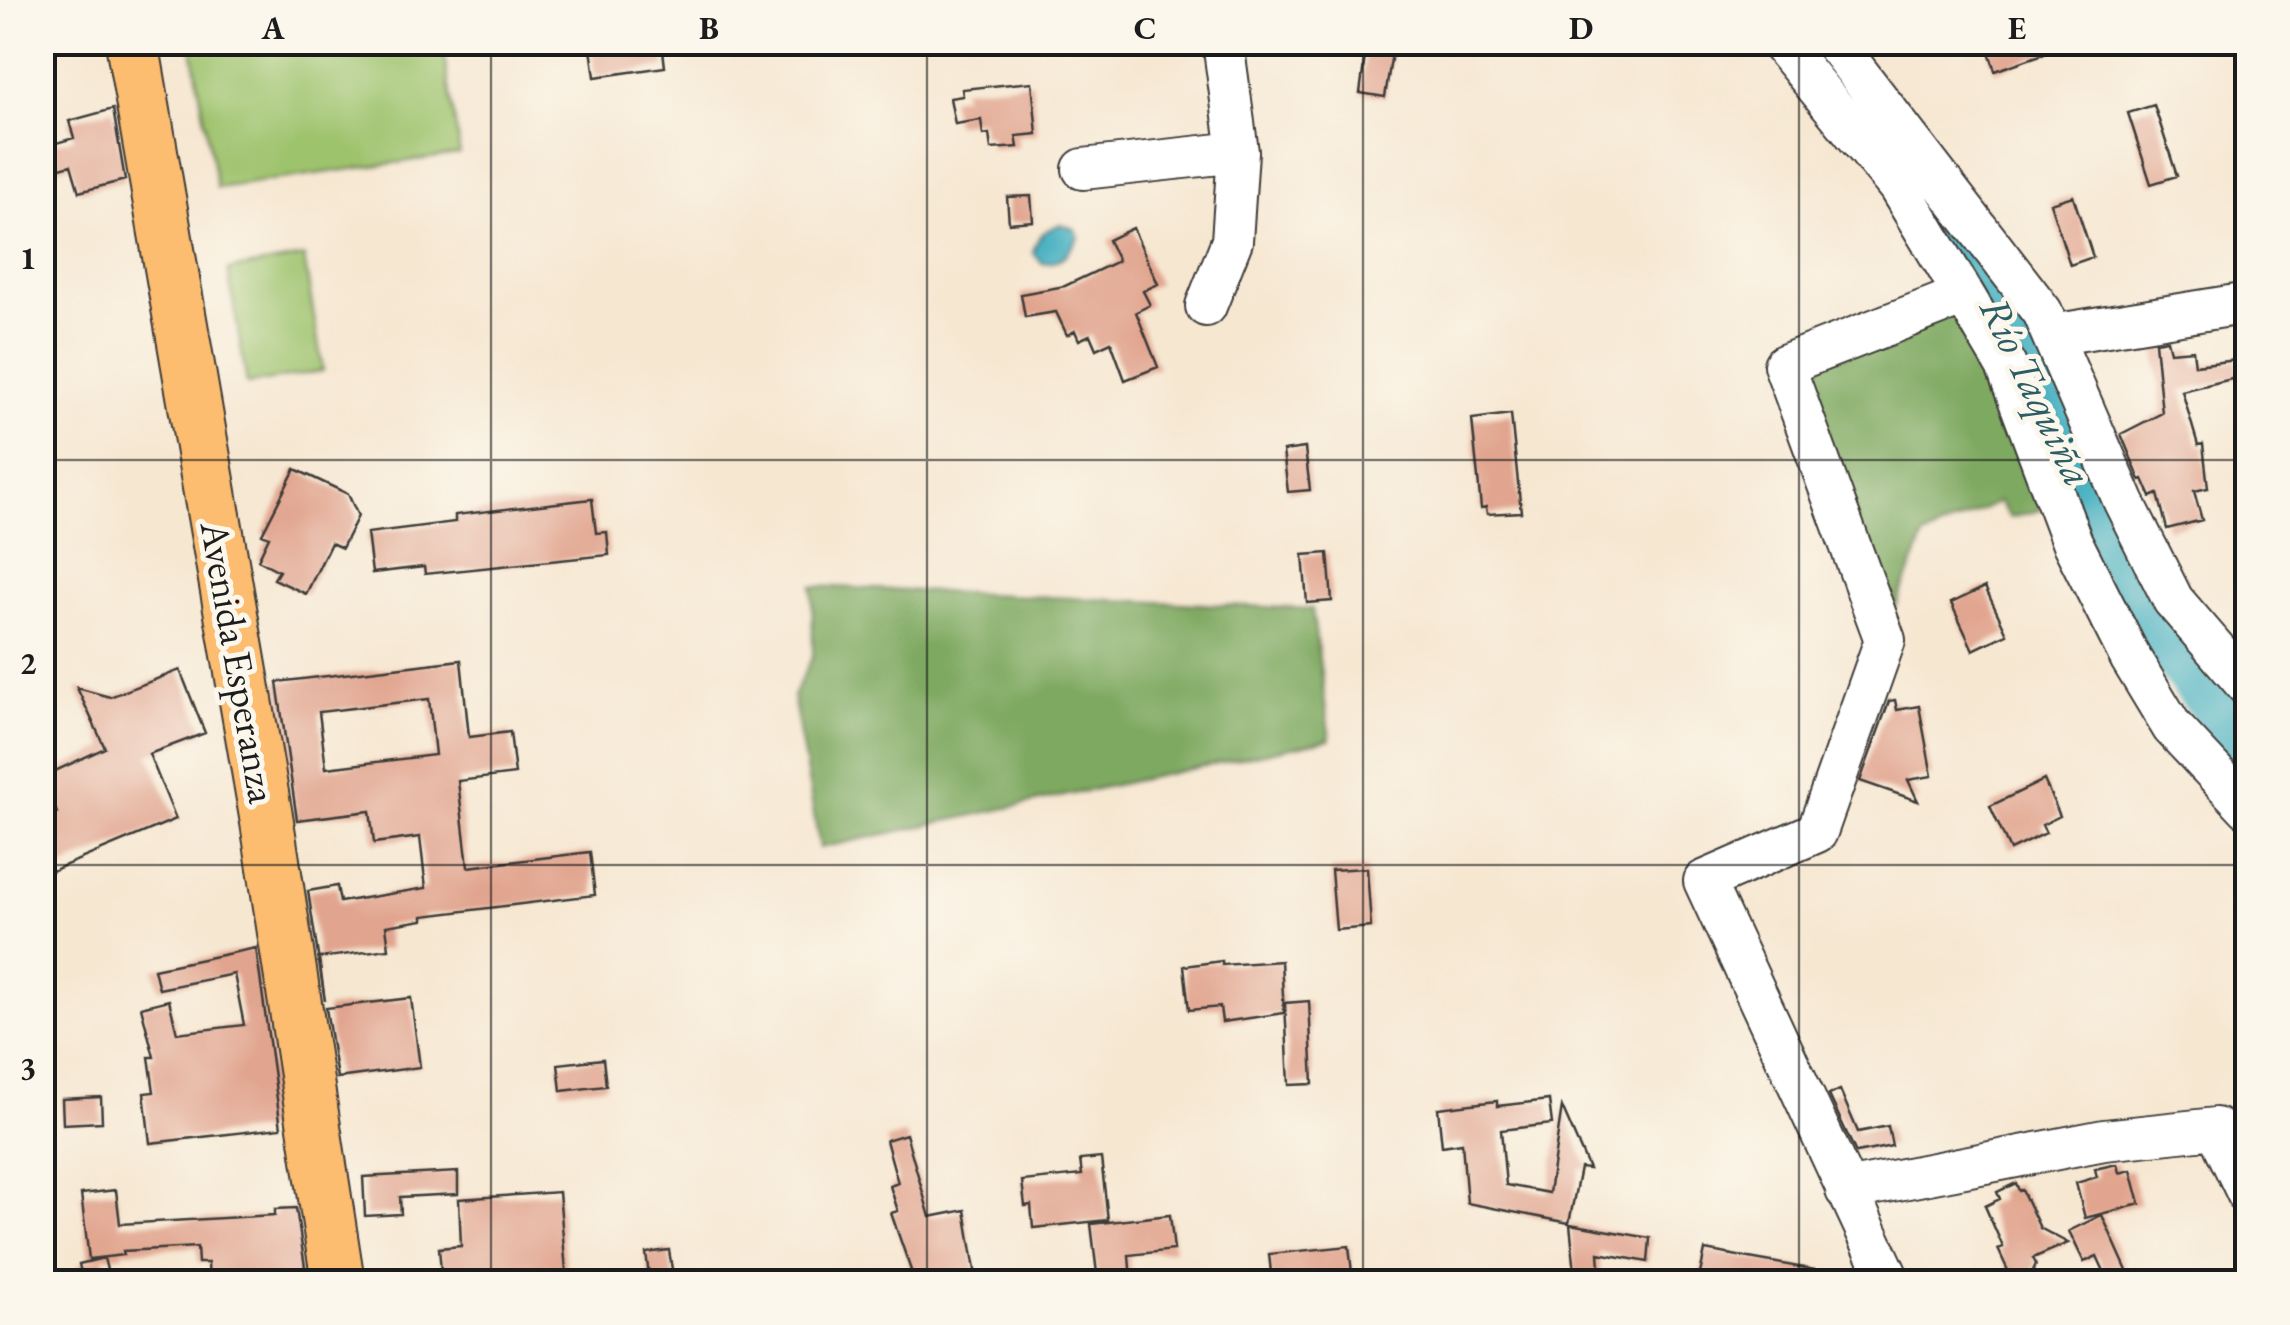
<svg xmlns="http://www.w3.org/2000/svg" width="2290" height="1325" viewBox="0 0 2290 1325" font-family="'EB Garamond',serif">
	<style>
		.green { fill: #9ec36d; stroke: #5d7044; stroke-width: 2.5 }
		.forest { fill: #7ea960; stroke: #4d623e; stroke-width: 2.5 }
		.water { fill: #40adbf; stroke: #2e646e; stroke-width: 2.5 }
		.lines { fill: none; stroke-linecap: round; stroke-linejoin: round }
		.river { stroke: #40adbf; stroke-width: 50 }
		.building { fill: #e1a58f; fill-rule: evenodd }
		.minor-casing { stroke: #3d3a37; stroke-width: 44 }
		.major-casing { stroke: #3d3a37; stroke-width: 56 }
		.minor { stroke: #fff; stroke-width: 40 }
		.major { stroke: #fcbd6f; stroke-width: 52 }
		.grid { fill: none; stroke: #1c1c1c; stroke-width: 2.5; stroke-opacity: 0.55 }
		.labels { text-anchor: middle; stroke-width: 10; stroke-linejoin: round; paint-order: stroke }
		.street-label { font-size: 40px; fill: #1c1c1c; stroke: #fbf7ec }
		.water-label { font-size: 42px; font-style: italic; fill: #2c5d65; stroke: #fbf7ec }
		.neatline { fill: none; stroke: #1c1c1c; stroke-width: 4 }
		.grid-label { font-size: 32px; text-anchor: middle; font-weight: bold; fill: #1c1c1c }
	</style>
	<rect width="100%" height="100%" fill="#fbf7ec"/>
	<filter id="ink" filterUnits="userSpaceOnUse"><feTurbulence type="fractalNoise" baseFrequency=".01" numOctaves="2"/><feDisplacementMap in="SourceGraphic" scale="20" xChannelSelector="R" yChannelSelector="G"/><feConvolveMatrix kernelMatrix="1 2 1 2 8 2 1 2 1" color-interpolation-filters="sRGB"/></filter>
	<filter id="wash" filterUnits="userSpaceOnUse"><feTurbulence type="fractalNoise" baseFrequency=".0048" numOctaves="4" result="noise"/><feDisplacementMap in="SourceGraphic" scale="40" xChannelSelector="R" yChannelSelector="G"/><feGaussianBlur stdDeviation="2.25" result="paint"/><feColorMatrix in="noise" values="0 0 0 0 0 0 0 0 0 0 0 0 0 0 0 0 0 1.4 0 .05"/><feComposite in="paint" operator="in"/></filter>
	<g filter="url(#wash)">
		<rect width="100%" height="100%" fill="#f6e7d1"/>
		<path class="green" d="M 191,43 L 442,43 L 460,154 L 217,188 Z
			M 304,257 L 323,371 L 247,384 L 228,270 Z"/>
		<path class="forest" d="M 1957,310 L 1992,369 L 2041,510 L 2010,518 L 1999,502 L 1924,537 L 1890,621 L 1800,371 Z
			M 812,586 L 1312,609 L 1330,739 L 820,848 L 793,696 L 813,656 Z"/>
		<path class="water" d="M 1061,224 L 1075,229 L 1079,237 C 1069,252 1061,264 1042,263 L 1033,253 C 1037,235 1045,230 1061,224 Z"/>
		<g class="lines">
			<path class="river" d="M 1810,42 L 1891,140 L 2020,336 L 2107,537 L 2177,657 L 2248,751"/>
		</g>
		<g id="blocks">
			<path class="building" d="M 590,42 L 662,42 L 665,67 L 595,77 Z
				M 1986,42 L 2066,42 L 2066,46 L 1995,71 Z
				M 1366,49 L 1392,53 L 1385,97 L 1360,93 Z
				M 1032,82 L 1037,134 L 1016,136 L 1018,147 L 991,149 L 989,134 L 983,135 L 981,120 L 955,124 L 950,98 L 963,96 L 962,89 Z
				M 2154,105 L 2177,176 L 2151,184 L 2128,113 Z
				M 113,109 L 125,180 L 79,192 L 71,165 L 49,171 L 42,147 L 74,138 L 69,121 Z
				M 1031,196 L 1033,221 L 1009,223 L 1007,197 Z
				M 2073,196 L 2093,257 L 2070,265 L 2050,203 Z
				M 1133,228 L 1158,284 L 1143,291 L 1150,305 L 1136,312 L 1158,367 L 1125,380 L 1111,342 L 1096,349 L 1090,335 L 1079,340 L 1075,331 L 1067,335 L 1056,312 L 1025,317 L 1021,294 L 1065,286 L 1118,261 L 1108,240 Z
				M 2167,340 L 2170,352 L 2193,350 L 2195,365 L 2237,360 L 2240,377 L 2182,391 L 2198,445 L 2203,444 L 2208,488 L 2194,491 L 2202,520 L 2167,529 L 2158,494 L 2151,497 L 2143,479 L 2140,480 L 2121,434 L 2162,413 L 2155,342 Z
				M 1511,414 L 1521,512 L 1487,514 L 1486,507 L 1481,508 L 1472,419 Z
				M 1305,448 L 1310,490 L 1288,492 L 1283,451 Z
				M 295,469 L 348,494 L 358,516 L 342,548 L 331,543 L 306,594 L 274,579 L 279,571 L 258,560 L 269,537 L 262,534 Z
				M 592,499 L 596,533 L 607,532 L 609,555 L 425,574 L 424,567 L 372,573 L 367,533 L 455,522 L 455,515 Z
				M 1328,553 L 1332,601 L 1307,603 L 1303,555 Z
				M 1985,587 L 2007,634 L 1973,650 L 1951,603 Z
				M 461,660 L 469,737 L 510,732 L 515,774 L 458,781 L 468,867 L 590,852 L 595,895 L 423,916 L 423,920 L 386,926 L 389,949 L 319,958 L 325,1001 L 308,891 L 337,886 L 340,902 L 426,888 L 420,837 L 374,843 L 370,811 L 297,820 L 277,682 ZM 429,699 L 435,755 L 326,768 L 319,712 Z
				M 180,670 L 205,733 L 149,754 L 176,819 L 52,871 L 42,849 L 42,819 L 57,813 L 42,777 L 105,748 L 77,688 L 110,697 Z
				M 1895,700 L 1897,710 L 1919,706 L 1932,776 L 1908,780 L 1918,801 L 1860,781 L 1889,701 Z
				M 2044,780 L 2060,816 L 2042,825 L 2046,833 L 2010,850 L 1990,806 Z
				M 1367,868 L 1371,927 L 1336,930 L 1331,870 Z
				M 256,948 L 281,1128 L 150,1143 L 144,1093 L 154,1092 L 149,1057 L 154,1057 L 141,1007 L 169,1000 L 177,1033 L 244,1025 L 234,974 L 159,989 L 154,969 Z
				M 1222,961 L 1222,965 L 1281,961 L 1284,1013 L 1222,1022 L 1220,1007 L 1189,1010 L 1184,966 Z
				M 411,998 L 420,1067 L 337,1078 L 326,1008 Z
				M 1309,1001 L 1313,1084 L 1289,1085 L 1285,1003 Z
				M 603,1059 L 606,1086 L 561,1091 L 558,1064 Z
				M 1840,1090 L 1858,1132 L 1888,1126 L 1892,1146 L 1856,1153 L 1829,1095 Z
				M 101,1097 L 102,1122 L 63,1124 L 62,1099 Z
				M 1549,1100 L 1552,1124 L 1501,1130 L 1506,1185 L 1549,1193 L 1562,1107 L 1589,1169 L 1580,1168 L 1569,1223 L 1467,1203 L 1462,1143 L 1442,1146 L 1438,1108 L 1497,1101 L 1497,1106 Z
				M 906,1134 L 930,1217 L 965,1210 L 977,1282 L 915,1282 L 891,1213 L 898,1211 L 890,1186 L 898,1183 L 886,1140 Z
				M 1101,1158 L 1108,1220 L 1033,1228 L 1031,1205 L 1025,1206 L 1022,1181 L 1082,1175 L 1080,1160 Z
				M 2117,1164 L 2119,1173 L 2131,1170 L 2140,1204 L 2085,1218 L 2076,1183 L 2097,1177 L 2095,1169 Z
				M 458,1172 L 458,1194 L 400,1197 L 401,1214 L 365,1216 L 363,1177 Z
				M 2016,1183 L 2019,1191 L 2022,1190 L 2040,1228 L 2068,1243 L 2033,1258 L 2036,1264 L 2028,1282 L 2011,1277 L 1998,1249 L 2003,1247 L 1985,1206 L 2000,1199 L 1997,1192 Z
				M 116,1190 L 120,1224 L 275,1215 L 275,1209 L 296,1208 L 307,1280 L 209,1282 L 208,1263 L 198,1263 L 197,1247 L 123,1251 L 124,1255 L 89,1259 L 81,1194 Z
				M 559,1192 L 567,1282 L 442,1282 L 439,1248 L 461,1246 L 459,1199 Z
				M 1170,1215 L 1174,1250 L 1129,1255 L 1131,1282 L 1098,1282 L 1091,1224 Z
				M 2102,1215 L 2132,1282 L 2109,1282 L 2097,1256 L 2084,1262 L 2069,1231 Z
				M 1570,1224 L 1650,1238 L 1648,1262 L 1599,1253 L 1601,1282 L 1576,1282 Z
				M 1349,1246 L 1353,1282 L 1272,1282 L 1269,1254 Z
				M 669,1250 L 674,1282 L 650,1282 L 646,1253 Z
				M 1705,1250 L 1821,1271 L 1820,1282 L 1750,1282 L 1700,1274 Z
				M 104,1258 L 110,1282 L 83,1282 L 79,1264 Z"/>
		</g>
	</g>
	<g filter="url(#ink)">
		<use href="#blocks" fill-opacity="0" stroke="#3d3a37" stroke-width="2.5"/>
		<g class="lines">
			<g class="minor-casing">
				<path id="minor" d="M 1780,42 L 1898,186 L 1964,295 L 2006,366 L 2072,542 L 2131,659 L 2172,727 L 2248,808
					M 1834,42 L 2042,312 L 2124,502 L 2173,600 L 2248,687
					M 1083,169 L 1238,152
					M 1206,306 L 1232,241 L 1238,152 L 1223,42
					M 2052,335 L 2248,303
					M 1846,1190 L 2104,1140 L 2216,1128 L 2248,1195
					M 1890,1282 L 1704,881 L 1817,832 L 1885,640 L 1784,365 L 1964,295"/>
			</g>
			<g class="major-casing">
				<path id="major" d="M 132,42 L 267,822 L 338,1282"/>
			</g>
			<use href="#minor" class="minor"/>
			<use href="#major" class="major"/>
		</g>
	</g>
	<path class="grid" d="M 491,42 L 491,1282M 927,42 L 927,1282M 1363,42 L 1363,1282M 1799,42 L 1799,1282M 42,460 L 2248,460M 42,865 L 2248,865"/>
	<g class="labels">
		<g class="street-label">
			<text transform="translate(239 662) rotate(80)" y="14">Avenida Esperanza</text>
		</g>
		<g class="water-label">
			<text transform="translate(2037 391) rotate(64)" y="15">Río Taquiña</text>
		</g>
	</g>
	<rect width="2290" height="1325" fill="none" stroke="#fbf7ec" stroke-width="110"/>
	<rect x="55" y="55" width="2180" height="1215" class="neatline"/>
	<g class="grid-label">
		<text x="273" y="39">A</text>
		<text x="709" y="39">B</text>
		<text x="1145" y="39">C</text>
		<text x="1581" y="39">D</text>
		<text x="2017" y="39">E</text>
		<text x="28" y="269">1</text>
		<text x="28" y="674">2</text>
		<text x="28" y="1079">3</text>
	</g>
</svg>
